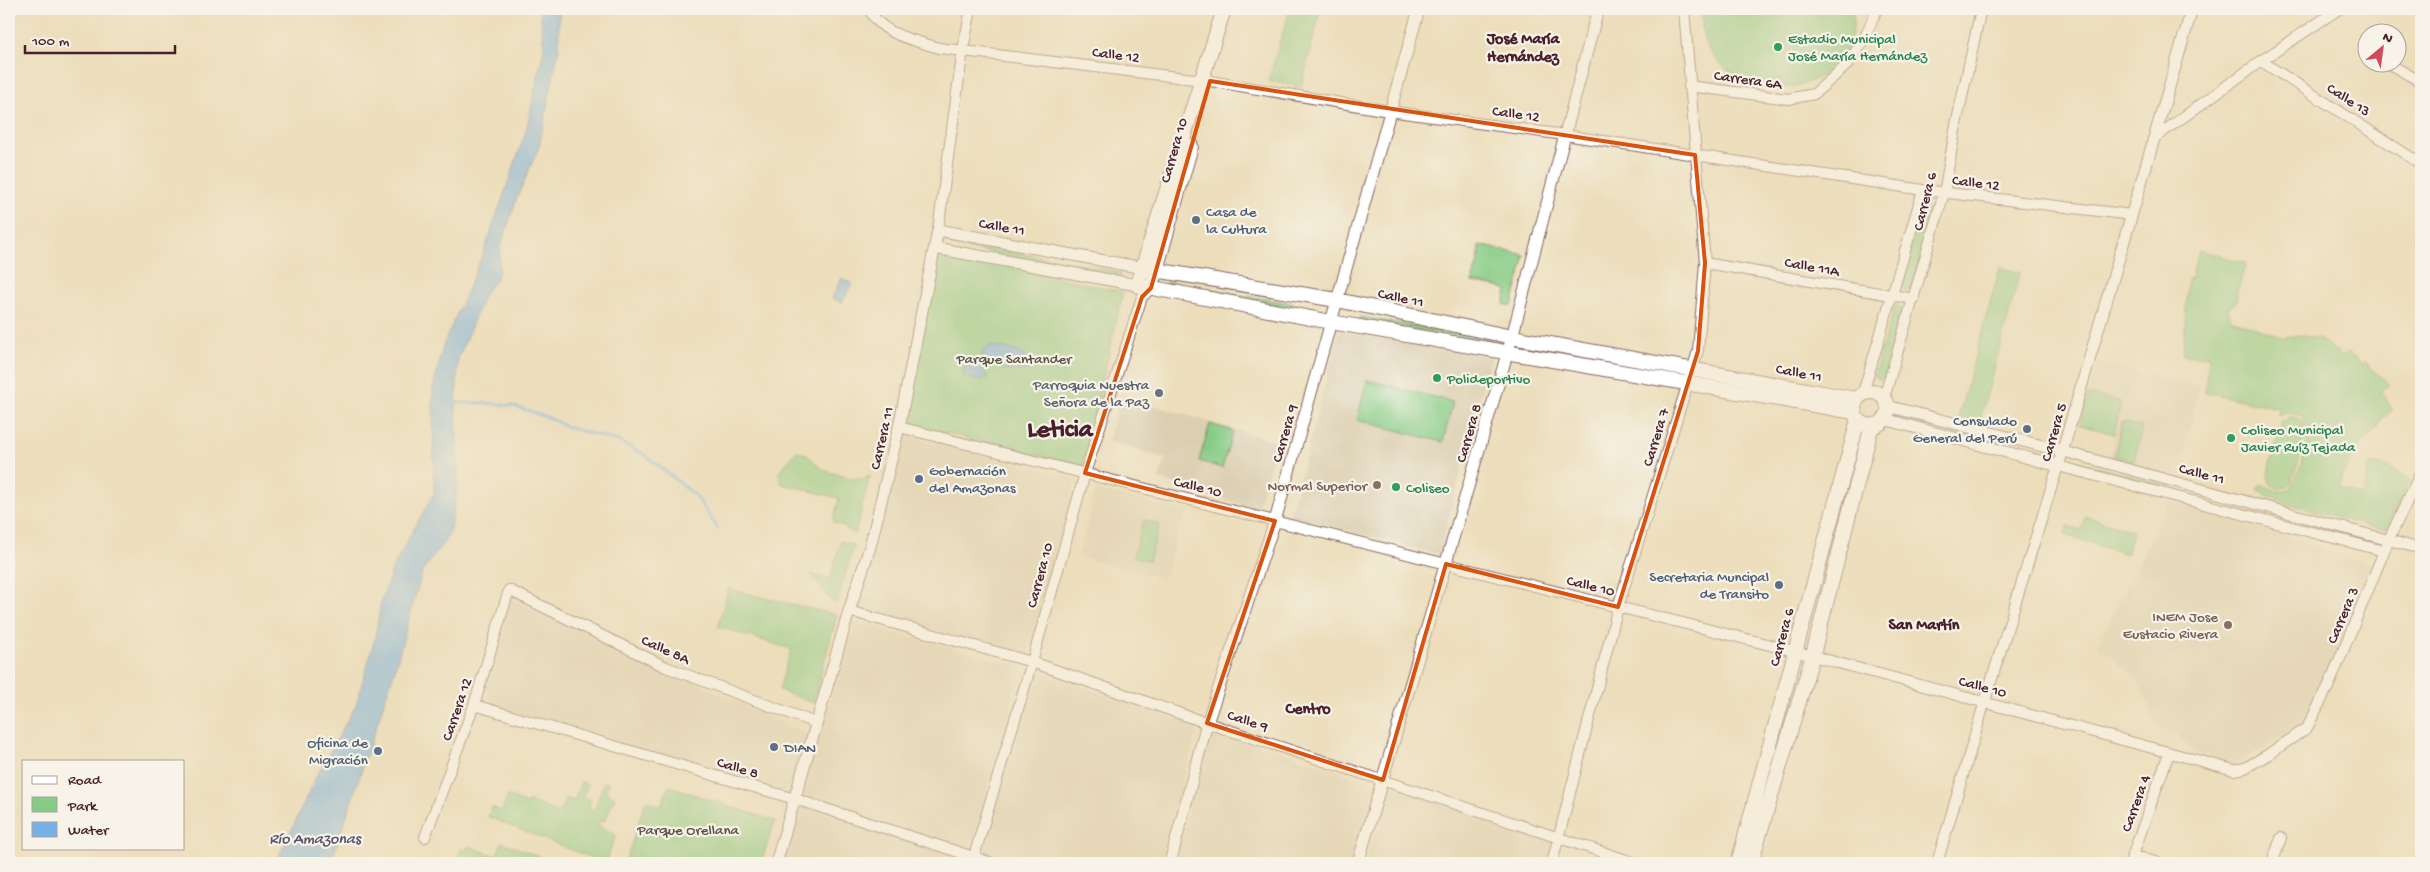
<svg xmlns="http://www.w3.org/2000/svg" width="2430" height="872" viewBox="0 0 2430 872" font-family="'Gochi Hand',sans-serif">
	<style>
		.built { fill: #dccfb1 }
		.green { fill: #87cc86; stroke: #687658 }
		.water { fill: #76b1e7; stroke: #606889 }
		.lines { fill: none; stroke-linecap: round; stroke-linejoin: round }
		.stream { stroke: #76b1e7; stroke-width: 3 }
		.minor-casing { stroke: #83625d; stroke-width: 12 }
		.tertiary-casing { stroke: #83625d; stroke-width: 13 }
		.secondary-casing { stroke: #83625d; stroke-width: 16 }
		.minor { stroke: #fff; stroke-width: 10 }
		.tertiary { stroke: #fff; stroke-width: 11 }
		.secondary { stroke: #fff; stroke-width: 14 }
		.marked { fill: none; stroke: #d8530f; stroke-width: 4; stroke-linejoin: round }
		.leisure-dot { fill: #2e9e5b; stroke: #f7f3e8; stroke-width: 2 }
		.service-dot { fill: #5c6f8a; stroke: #f7f3e8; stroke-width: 2 }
		.worship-dot { fill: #6b7280; stroke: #f7f3e8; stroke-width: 2 }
		.education-dot { fill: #8d6e63; stroke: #f7f3e8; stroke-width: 2 }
		.labels { text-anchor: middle; stroke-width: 4.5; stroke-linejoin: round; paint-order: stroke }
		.leisure-label { font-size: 15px; fill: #27864d; stroke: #f7f3e8; text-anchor: start }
		.street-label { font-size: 15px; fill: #4a1f2b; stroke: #f7f3e8 }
		.service-label { font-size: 15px; fill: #4e5e75; stroke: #f7f3e8; text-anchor: start }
		.park-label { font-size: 15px; fill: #5c5346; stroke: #f7f3e8 }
		.worship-label { font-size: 15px; fill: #5b616d; stroke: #f7f3e8; text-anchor: end }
		.education-label { font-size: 15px; fill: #785e54; stroke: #f7f3e8; text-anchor: end }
		.neighbourhood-label { font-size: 16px; font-weight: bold; fill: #4a1f2b; stroke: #f7f3e8 }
		.water-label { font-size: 16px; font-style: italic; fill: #59526d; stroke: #f7f3e8 }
		.town-label { font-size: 25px; font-weight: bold; fill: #4a1f2b; stroke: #f7f3e8 }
	</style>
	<rect width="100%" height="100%" fill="#f7f3e8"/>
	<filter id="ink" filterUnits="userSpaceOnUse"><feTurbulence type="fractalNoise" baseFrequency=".02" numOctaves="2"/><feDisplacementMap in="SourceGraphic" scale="10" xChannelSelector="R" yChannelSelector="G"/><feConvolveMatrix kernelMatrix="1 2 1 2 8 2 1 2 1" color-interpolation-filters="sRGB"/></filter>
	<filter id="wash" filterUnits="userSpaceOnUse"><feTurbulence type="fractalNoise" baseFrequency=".0096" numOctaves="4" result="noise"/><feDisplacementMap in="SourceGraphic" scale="20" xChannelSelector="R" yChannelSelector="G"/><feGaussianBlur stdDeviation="1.12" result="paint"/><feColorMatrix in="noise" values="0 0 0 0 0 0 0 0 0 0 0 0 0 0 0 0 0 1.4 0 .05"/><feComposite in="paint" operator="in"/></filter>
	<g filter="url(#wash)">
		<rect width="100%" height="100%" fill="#ecdebb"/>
		<path class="built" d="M 1339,331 L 1491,357 L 1439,554 L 1290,515 Z
			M 2096,362 L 2199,388 L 2178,476 L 2109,459 L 2121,402 L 2088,394 Z
			M 1121,396 L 1277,442 L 1257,509 L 1159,479 L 1165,458 L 1108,441 Z
			M 907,435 L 1076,479 L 1027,656 L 857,609 Z
			M 1096,489 L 1186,512 L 1163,579 L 1078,556 Z
			M 2170,499 L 2374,566 L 2306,722 L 2237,764 L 2194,752 L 2178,736 L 2158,727 L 2137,679 L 2097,646 Z
			M 509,598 L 808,734 L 791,795 L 475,702 Z
			M 855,622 L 1021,667 L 971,850 L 800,797 Z
			M 1036,671 L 1198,727 L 1162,863 L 1004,863 L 980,855 Z
			M 1211,728 L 1376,784 L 1355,863 L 1174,863 Z
			M 1387,785 L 1554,842 L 1547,863 L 1365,863 Z
			M 797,804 L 967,861 L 966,863 L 779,863 Z"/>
		<path class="green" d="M 1290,9 L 1321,9 L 1301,87 L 1268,81 Z
			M 1701,9 L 1853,9 C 1861,83 1770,112 1721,64 C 1714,58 1707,49 1704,39 C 1701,31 1702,18 1701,9 Z
			M 1925,209 L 1931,210 L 1934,215 L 1912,288 L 1905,292 L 1899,286 L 1921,213 Z
			M 951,240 L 1119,272 L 1121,276 L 1119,278 L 951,245 L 949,243 Z
			M 1479,245 L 1525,255 L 1512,306 L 1504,304 L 1507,289 L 1472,282 L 1478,261 Z
			M 937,250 L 1123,292 L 1083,466 L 905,423 Z
			M 2199,250 L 2246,263 L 2237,292 L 2237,301 L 2228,309 L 2231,319 L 2282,337 L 2304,335 L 2320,339 L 2342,357 L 2348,352 L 2362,365 L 2365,362 L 2390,385 L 2380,391 L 2393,410 L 2384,417 L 2375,432 L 2356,449 L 2344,472 L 2339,489 L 2363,495 L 2370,463 L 2386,466 L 2410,481 L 2386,529 L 2381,530 C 2362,524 2266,501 2258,489 L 2261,484 C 2270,487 2277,494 2287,490 C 2299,485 2330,394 2278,416 L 2278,408 L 2205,392 L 2209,357 L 2183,355 L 2188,278 L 2191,278 Z
			M 2000,267 L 2020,273 L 1979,423 L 1958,417 Z
			M 1168,282 L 1321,309 L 1324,311 L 1321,315 L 1164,285 Z
			M 1899,305 L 1905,311 L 1885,378 L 1880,380 L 1875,376 L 1875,371 L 1894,307 Z
			M 1360,317 L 1490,339 L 1493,342 L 1492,344 L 1358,320 Z
			M 1367,380 L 1453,402 L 1443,442 L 1357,420 Z
			M 2088,394 L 2121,402 L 2114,434 L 2080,425 Z
			M 1891,415 L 2046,454 L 2047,456 L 1890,417 Z
			M 2292,416 L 2303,421 C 2307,430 2297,474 2291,482 C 2288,487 2283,488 2277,488 L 2270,483 L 2268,474 L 2282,422 Z
			M 2122,422 L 2142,427 L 2134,461 L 2114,456 Z
			M 1210,424 L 1233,431 L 1222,468 L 1199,461 Z
			M 797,451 L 806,454 L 823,470 L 850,478 L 861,479 L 870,476 L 855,535 L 843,526 L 833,522 L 839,498 L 782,484 L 779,475 L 784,466 Z
			M 2071,460 L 2168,486 L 2169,488 L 2072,464 L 2070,462 Z
			M 2085,516 L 2133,531 L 2126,554 L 2065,535 L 2068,526 L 2081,530 Z
			M 1144,520 L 1160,525 L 1149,561 L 1133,556 Z
			M 841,541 L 854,545 L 837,603 L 832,602 L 811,574 L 830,579 Z
			M 728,589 L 837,615 L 813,703 L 779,690 L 791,649 L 718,627 Z
			M 581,782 L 588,785 L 583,796 L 591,800 L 589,808 L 594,810 L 604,782 L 608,783 L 606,791 L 609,792 L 607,794 L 615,797 L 605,821 L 600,820 L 598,825 L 616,835 L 605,863 L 488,817 L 492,807 L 502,811 L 508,796 L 527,804 L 529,801 L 559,813 L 566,798 L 574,801 Z
			M 669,786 L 775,821 L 761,863 L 625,863 L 646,800 L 661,806 Z
			M 502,842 L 556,863 L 456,863 L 461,849 L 466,851 L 468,846 L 496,856 Z"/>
		<path class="water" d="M 540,9 L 559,9 L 559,49 L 539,147 L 517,198 L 500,249 L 499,272 L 494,282 L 485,292 L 458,359 L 456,406 L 458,483 L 449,535 L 422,572 L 394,672 L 331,863 L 276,863 L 318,773 L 356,705 L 375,638 L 381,601 L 393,567 L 434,493 L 433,389 L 443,346 L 485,249 L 526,131 L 544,48 Z
			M 842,278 L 852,284 L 842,303 L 832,298 Z
			M 991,346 C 1008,349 1020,349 1032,362 L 1029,370 C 1011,371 995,371 982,357 L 982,351 Z
			M 970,360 L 988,376 C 982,383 972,378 963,376 L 963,371 Z"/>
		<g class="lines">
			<path class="stream" d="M 737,9 L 753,13
				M 454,403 L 485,403 L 514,406 L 549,418 L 567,427 L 618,441 L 645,455 L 696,496 L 718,529"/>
		</g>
	</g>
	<g filter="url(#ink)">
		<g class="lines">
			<g class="minor-casing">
				<path id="minor" d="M 869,9 C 881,35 914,40 939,48 L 1210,81 L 1389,111 L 1565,135 L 1923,190 L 2132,215
					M 2261,61 L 2421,164
					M 2386,62 L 2421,82
					M 1689,86 L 1788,99 L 1814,94 L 1847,65 L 1865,37 L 1877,9
					M 2153,139 L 2261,61 L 2339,9
					M 938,230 L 963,49 L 971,9
					M 1705,263 L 1914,299
					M 1863,393 L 1923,190
					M 1884,398 L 1944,193 L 1956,125 L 1981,9
					M 899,427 L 1794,651 L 2234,770 L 2245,768 L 2269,754 L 2307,728 L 2329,685 L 2389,539 L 2421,472
					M 2062,451 L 2421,549
					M 849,611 L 1032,662 L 1207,723 L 1636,863
					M 474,705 L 795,799 L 992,863
					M 425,837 L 474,705 L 509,590 L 666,667 L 813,722 L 815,726
					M 2132,855 L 2158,863
					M 972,863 L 1032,662 L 1085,473 L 1142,297 L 1151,288
					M 1552,863 L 1618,607 L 1698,351 L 1705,263 L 1684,9
					M 1937,863 L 1985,701 L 2058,466 L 2384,551
					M 2130,863 L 2169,753
					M 2272,863 L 2281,838"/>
			</g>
			<g class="tertiary-casing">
				<path id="tertiary" d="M 935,248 L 1137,285
					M 1887,406 L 2062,451
					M 1884,419 L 2058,466 L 2192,9
					M 776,863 L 849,611 L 870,547 L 899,427 L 938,230 L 1143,268
					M 1170,863 L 1207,723 L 1275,521 L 1419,9
					M 1358,863 L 1512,337 L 1598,9"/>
			</g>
			<g class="secondary-casing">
				<path id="secondary" d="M 1224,9 L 1137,285 L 1331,322 L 1854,412
					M 1143,268 L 1337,300 L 1512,337 L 1856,399
					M 1154,277 L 1191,146
					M1854 409a17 17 0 1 1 34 0a17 17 0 1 1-34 0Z
					M 1738,863 L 1858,420
					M 1751,863 L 1812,658 L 1872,425"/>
			</g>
			<use href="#minor" class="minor"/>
			<use href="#tertiary" class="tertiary"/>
			<use href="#secondary" class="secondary"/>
		</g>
	</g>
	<path d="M0 0H2430V872H0ZM 1210,81 L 1695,155 L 1705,263 L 1698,351 L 1618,607 L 1446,564 L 1383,780 L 1207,723 L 1275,521 L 1085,473 L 1142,297 L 1151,288 Z" fill="#ecdebb" fill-opacity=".55" fill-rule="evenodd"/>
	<path class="marked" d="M 1210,81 L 1695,155 L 1705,263 L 1698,351 L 1618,607 L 1446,564 L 1383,780 L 1207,723 L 1275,521 L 1085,473 L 1142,297 L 1151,288 Z"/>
	<g class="leisure-dot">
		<circle cx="1778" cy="47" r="5"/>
		<circle cx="1437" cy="378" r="5"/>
		<circle cx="2231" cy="438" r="5"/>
		<circle cx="1396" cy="487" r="5"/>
	</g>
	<g class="service-dot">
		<circle cx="1196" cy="220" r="5"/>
		<circle cx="2027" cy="429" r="5"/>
		<circle cx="919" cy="479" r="5"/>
		<circle cx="1779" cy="585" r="5"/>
		<circle cx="774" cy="747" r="5"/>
		<circle cx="378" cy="751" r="5"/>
	</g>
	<circle class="worship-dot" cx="1159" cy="393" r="5"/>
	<g class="education-dot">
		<circle cx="1377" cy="485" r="5"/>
		<circle cx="2228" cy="625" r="5"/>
	</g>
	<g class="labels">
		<g class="leisure-label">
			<text x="1788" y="43">Estadio Municipal<tspan x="1788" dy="17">José María Hernández</tspan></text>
			<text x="1447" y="383">Polideportivo</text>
			<text x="2241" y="434">Coliseo Municipal<tspan x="2241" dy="17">Javier Ruíz Tejada</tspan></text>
			<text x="1406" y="492">Coliseo</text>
		</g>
		<g class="street-label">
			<text transform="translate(1116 54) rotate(7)" y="5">Calle 12</text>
			<text transform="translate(1748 79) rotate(8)" y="5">Carrera 6A</text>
			<text transform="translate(2349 99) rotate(33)" y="5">Calle 13</text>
			<text transform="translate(1516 113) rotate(8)" y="5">Calle 12</text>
			<text transform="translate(1173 150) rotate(-74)" y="5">Carrera 10</text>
			<text transform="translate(1976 182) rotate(7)" y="5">Calle 12</text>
			<text transform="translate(1924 201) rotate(-76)" y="5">Carrera 6</text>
			<text transform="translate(1002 226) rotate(10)" y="5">Calle 11</text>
			<text transform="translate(1812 266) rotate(10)" y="5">Calle 11A</text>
			<text transform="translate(1401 297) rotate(12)" y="5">Calle 11</text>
			<text transform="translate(1799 372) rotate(11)" y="5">Calle 11</text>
			<text transform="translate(2053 432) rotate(-74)" y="5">Carrera 5</text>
			<text transform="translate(1284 433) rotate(-74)" y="5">Carrera 9</text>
			<text transform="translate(1468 433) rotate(-74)" y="5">Carrera 8</text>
			<text transform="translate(1655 437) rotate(-73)" y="5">Carrera 7</text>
			<text transform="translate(881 438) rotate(-77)" y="5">Carrera 11</text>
			<text transform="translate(2202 473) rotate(15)" y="5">Calle 11</text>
			<text transform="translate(1198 486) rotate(14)" y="5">Calle 10</text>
			<text transform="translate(1039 575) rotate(-75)" y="5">Carrera 10</text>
			<text transform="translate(1591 585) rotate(14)" y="5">Calle 10</text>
			<text transform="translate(2342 615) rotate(-67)" y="5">Carrera 3</text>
			<text transform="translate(1781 637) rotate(-75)" y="5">Carrera 6</text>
			<text transform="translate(666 649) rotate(24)" y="5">Calle 8A</text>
			<text transform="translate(1983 686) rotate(15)" y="5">Calle 10</text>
			<text transform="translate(456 709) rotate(-71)" y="5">Carrera 12</text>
			<text transform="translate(1248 720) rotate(18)" y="5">Calle 9</text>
			<text transform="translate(738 767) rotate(17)" y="5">Calle 8</text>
			<text transform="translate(2135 803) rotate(-70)" y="5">Carrera 4</text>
		</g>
		<g class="service-label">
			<text x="1206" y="216">Casa de<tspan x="1206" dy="17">la Cultura</tspan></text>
			<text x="2017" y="425" text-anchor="end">Consulado<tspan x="2017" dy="17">General del Perú</tspan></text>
			<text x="929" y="475">Gobernación<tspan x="929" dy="17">del Amazonas</tspan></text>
			<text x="1769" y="581" text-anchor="end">Secretaria Muncipal<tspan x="1769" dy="17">de Transito</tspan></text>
			<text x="368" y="747" text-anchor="end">Oficina de<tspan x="368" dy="17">Migración</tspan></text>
			<text x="784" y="752">DIAN</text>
		</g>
		<g class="park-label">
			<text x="1014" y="363">Parque Santander</text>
			<text x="688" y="834">Parque Orellana</text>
		</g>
		<g class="worship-label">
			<text x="1149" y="389">Parroquia Nuestra<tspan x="1149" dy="17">Señora de la Paz</tspan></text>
		</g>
		<g class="education-label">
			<text x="1367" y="490">Normal Superior</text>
			<text x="2218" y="621">INEM Jose<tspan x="2218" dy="17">Eustacio Rivera</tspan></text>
		</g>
		<g class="neighbourhood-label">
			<text x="1523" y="43">José María<tspan x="1523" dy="18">Hernández</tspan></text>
			<text x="1924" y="629">San Martín</text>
			<text x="1308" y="713">Centro</text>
		</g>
		<g class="water-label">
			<text x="315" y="843">Río Amazonas</text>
		</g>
		<g class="town-label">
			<text x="1060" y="436">Leticia</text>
		</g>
	</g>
	<rect width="2430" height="872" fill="none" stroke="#f7f3e8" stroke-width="30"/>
	<rect x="22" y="760" width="162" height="90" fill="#f7f3e8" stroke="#b29e9c"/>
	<rect x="32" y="776" width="25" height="8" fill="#ffffff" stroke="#b29e9c"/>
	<text x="68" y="784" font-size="15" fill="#4a1f2b">Road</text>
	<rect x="32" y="797" width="25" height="15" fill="#87cc86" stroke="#b29e9c"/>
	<text x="68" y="810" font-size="15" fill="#4a1f2b">Park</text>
	<rect x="32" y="822" width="25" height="15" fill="#76b1e7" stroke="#b29e9c"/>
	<text x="68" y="834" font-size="15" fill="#4a1f2b">Water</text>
	<g transform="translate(2382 48) rotate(29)"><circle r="24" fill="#f7f3e8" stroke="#b29e9c"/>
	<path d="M0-4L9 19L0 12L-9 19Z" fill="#d1495b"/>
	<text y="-8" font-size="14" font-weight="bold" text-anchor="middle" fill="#4a1f2b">N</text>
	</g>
	<path d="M25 45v8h150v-8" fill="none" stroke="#4a1f2b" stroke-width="2.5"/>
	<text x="32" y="45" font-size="15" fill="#4a1f2b" stroke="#f7f3e8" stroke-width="4" paint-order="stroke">100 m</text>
</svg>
